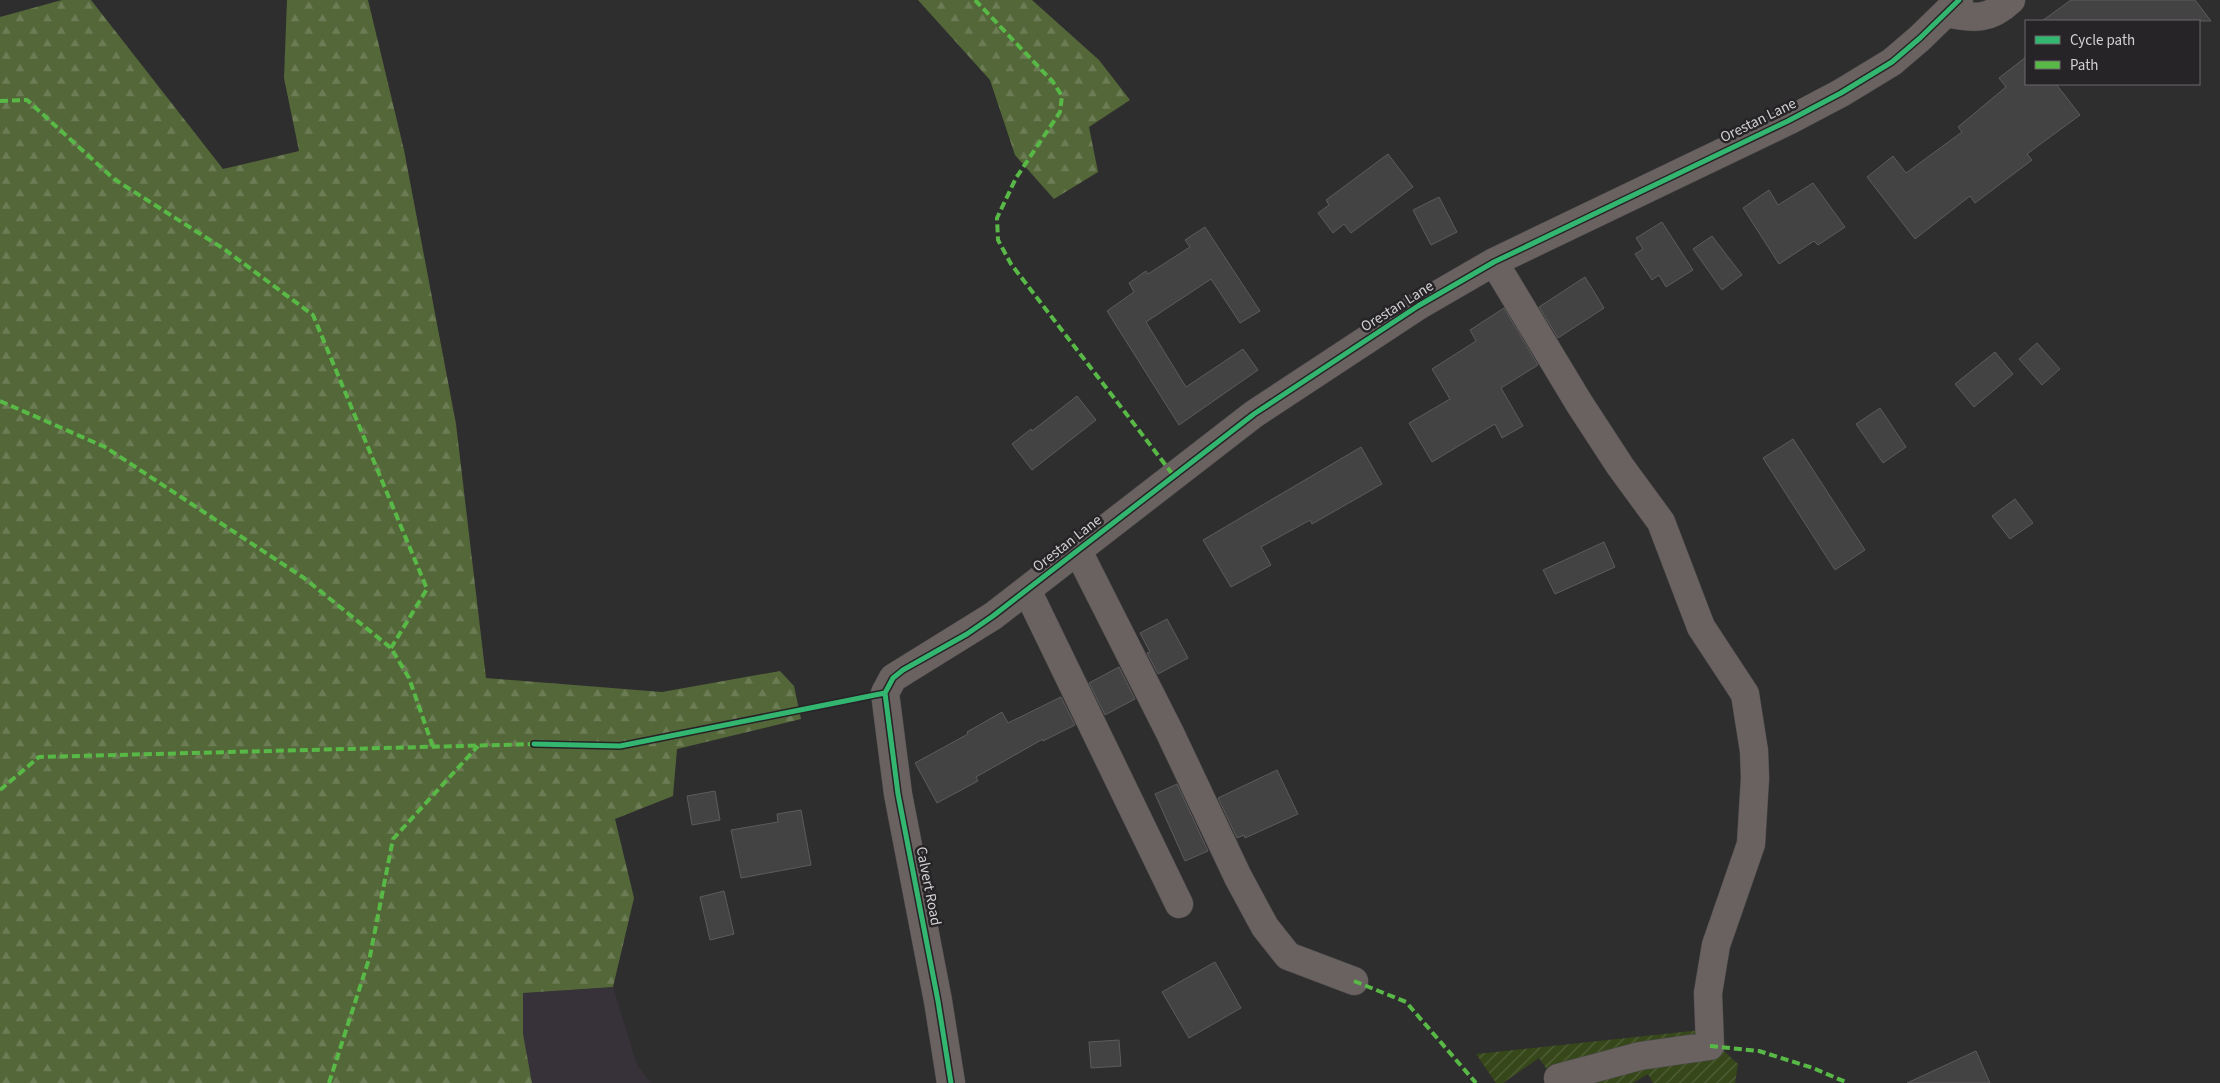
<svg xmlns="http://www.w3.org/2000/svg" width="2220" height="1083" viewBox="0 0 2220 1083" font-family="'Source Sans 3',sans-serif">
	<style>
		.built { fill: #373139 }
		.forest { fill: url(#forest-firs) }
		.garden { fill: url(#garden-furrows) }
		.building { fill: #444344; stroke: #5d5b5b }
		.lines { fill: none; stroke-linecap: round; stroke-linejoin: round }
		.minor-casing { stroke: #4c4b4d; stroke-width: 29 }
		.minor { stroke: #6a6260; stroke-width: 28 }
		.quiet { stroke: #58b947; stroke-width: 4; stroke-dasharray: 8 4; stroke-linecap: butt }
		.cycleway-casing { stroke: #262426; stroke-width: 8 }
		.cycleway { stroke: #33b770; stroke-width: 5 }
		.labels { text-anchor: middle; stroke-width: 5; stroke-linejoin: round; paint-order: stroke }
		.street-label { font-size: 15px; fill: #d2d1d3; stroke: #262426 }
	</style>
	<defs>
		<pattern id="forest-firs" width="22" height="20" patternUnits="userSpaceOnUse" patternTransform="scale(1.25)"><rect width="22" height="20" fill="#546739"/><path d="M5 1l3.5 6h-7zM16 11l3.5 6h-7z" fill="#6c7c55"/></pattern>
		<pattern id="garden-furrows" width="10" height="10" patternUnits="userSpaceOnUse" patternTransform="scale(1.25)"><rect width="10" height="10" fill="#364719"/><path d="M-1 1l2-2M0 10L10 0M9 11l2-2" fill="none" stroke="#52603a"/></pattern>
	</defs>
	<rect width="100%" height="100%" fill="#2f2e2f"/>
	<path class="built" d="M 613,987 L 637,1065 L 651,1083 L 532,1083 L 523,1034 L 523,993 Z"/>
	<path class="forest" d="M 62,0 L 91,0 L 223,169 L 299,151 L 284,78 L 287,0 L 368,0 L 404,150 L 456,424 L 486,678 L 662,692 L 780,671 L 794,686 L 801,719 L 677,749 L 673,796 L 615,819 L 634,898 L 613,987 L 523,993 L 523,1034 L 532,1083 L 0,1083 L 0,17 Z
		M 918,0 L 1032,0 L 1099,60 L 1130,100 L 1089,127 L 1098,172 L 1054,199 L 1015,155 L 990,80 Z"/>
	<path class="garden" d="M 1701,1030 L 1738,1064 L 1735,1083 L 1653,1083 L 1648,1074 L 1633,1083 L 1556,1083 L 1539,1058 L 1503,1083 L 1496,1083 L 1476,1054 Z"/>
	<path class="building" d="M 2071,0 L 2195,0 L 2211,21 L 2042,21 Z
		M 2026,57 L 2026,84 L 2056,84 L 2080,115 L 2027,154 L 2032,160 L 1975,203 L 1970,196 L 1915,239 L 1867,177 L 1893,156 L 1906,173 L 1962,132 L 1958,127 L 2006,87 L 1999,78 Z
		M 1388,154 L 1413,187 L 1351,233 L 1344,224 L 1333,233 L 1318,213 L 1329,205 L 1326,200 Z
		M 1813,183 L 1845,227 L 1818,245 L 1814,241 L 1779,264 L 1743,208 L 1769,190 L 1778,205 Z
		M 1439,197 L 1457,232 L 1431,245 L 1413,210 Z
		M 1662,222 L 1693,270 L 1666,287 L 1659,275 L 1652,280 L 1635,254 L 1643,249 L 1636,238 Z
		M 1205,227 L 1260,311 L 1240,323 L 1211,279 L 1146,322 L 1186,387 L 1243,349 L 1258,370 L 1179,425 L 1107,311 L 1134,292 L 1129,283 L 1146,271 L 1148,274 L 1190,247 L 1185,240 Z
		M 1712,236 L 1742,275 L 1722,290 L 1693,249 Z
		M 1585,277 L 1604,308 L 1558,338 L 1539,307 Z
		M 1504,308 L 1538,365 L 1501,388 L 1523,426 L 1502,438 L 1495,424 L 1432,462 L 1409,423 L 1450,399 L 1432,369 L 1476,341 L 1470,330 Z
		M 2037,343 L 2060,369 L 2042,385 L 2019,359 Z
		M 1995,352 L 2013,374 L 1974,407 L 1955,384 Z
		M 1077,396 L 1096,420 L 1032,470 L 1012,444 L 1031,429 L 1032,431 Z
		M 1880,408 L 1906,447 L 1883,463 L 1856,424 Z
		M 1793,439 L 1865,550 L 1835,570 L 1763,458 Z
		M 1361,447 L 1382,484 L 1312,524 L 1310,520 L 1261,547 L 1271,565 L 1231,587 L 1203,540 Z
		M 2015,499 L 2033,523 L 2010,539 L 1992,516 Z
		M 1604,542 L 1615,567 L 1555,594 L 1543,570 Z
		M 1167,619 L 1188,658 L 1158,674 L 1147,653 L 1150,652 L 1140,633 Z
		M 1119,667 L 1135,699 L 1105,715 L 1089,683 Z
		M 1061,697 L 1075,725 L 1043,741 L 1043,739 L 976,777 L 978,781 L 937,803 L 915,763 L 968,734 L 967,732 L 1002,712 L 1008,723 Z
		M 1277,770 L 1298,814 L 1245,838 L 1244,835 L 1237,838 L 1218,798 Z
		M 1177,784 L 1208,851 L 1185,861 L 1155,794 Z
		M 715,791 L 720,820 L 692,825 L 687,796 Z
		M 801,810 L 811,865 L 741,878 L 731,830 L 778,822 L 777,814 Z
		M 724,891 L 734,934 L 710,940 L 700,897 Z
		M 1215,962 L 1241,1008 L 1189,1038 L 1162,992 Z
		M 1119,1040 L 1121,1066 L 1091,1068 L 1089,1042 Z
		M 1976,1051 L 1990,1083 L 1907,1083 Z"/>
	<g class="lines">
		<g class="minor-casing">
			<path id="minor" d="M 1947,13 C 1974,19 1990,20 2011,0
				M 1494,262 L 1579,403 L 1620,466 L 1661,522 L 1701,627 L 1745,694 L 1754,751 L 1755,778 L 1751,844 L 1716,945 L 1708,993 L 1710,1046 L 1640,1056 L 1558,1078
				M 1078,551 L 1170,733 L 1238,877 L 1265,927 L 1288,956 L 1354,981
				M 1027,590 L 1179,904
				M 951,1083 L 938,1001 L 898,794 L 885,693 L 893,678 L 993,616 L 1254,414 L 1418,306 L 1494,262 L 1788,121 L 1841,93 L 1892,62 L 1920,38 L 1959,0"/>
		</g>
		<use href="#minor" class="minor"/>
		<path class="quiet" d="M 975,0 L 1053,82 L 1062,96 L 1060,112 L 1016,178 L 997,218 L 998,240 L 1011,264 L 1174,476
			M 0,101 L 27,100 L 114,179 L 224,249 L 313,315 L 427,589 L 391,648
			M 0,401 L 105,447 L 304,578 L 391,648 L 409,678 L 433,747
			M 0,790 L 39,757 L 538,744
			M 1354,981 L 1406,1002 L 1476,1083
			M 1710,1046 L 1759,1051 L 1813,1068 L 1848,1083
			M 329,1083 L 370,956 L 393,839 L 478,746"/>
		<g class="cycleway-casing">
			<path id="cycleway" d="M 885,693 L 898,794 L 938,1001 L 951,1083
				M 534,744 L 620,746 L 885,693 L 893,678 L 903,670 L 967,634 L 993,616 L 1254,414 L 1418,306 L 1494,262 L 1788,121 L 1841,93 L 1892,62 L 1920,38 L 1959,0"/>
		</g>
		<use href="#cycleway" class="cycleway"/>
	</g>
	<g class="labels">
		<g class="street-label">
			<text transform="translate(1758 120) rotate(-26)" y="5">Orestan Lane</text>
			<text transform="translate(1397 306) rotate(-32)" y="5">Orestan Lane</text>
			<text transform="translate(1067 543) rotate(-38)" y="5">Orestan Lane</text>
			<text transform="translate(929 886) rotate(79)" y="5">Calvert Road</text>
		</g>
	</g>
	<rect x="2025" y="20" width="175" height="65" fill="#262426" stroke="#6b696b"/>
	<rect x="2035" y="36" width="25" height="8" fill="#33b770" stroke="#6b696b"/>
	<text x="2070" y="45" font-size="15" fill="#d2d1d3">Cycle path</text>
	<rect x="2035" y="61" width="25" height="8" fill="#58b947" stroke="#6b696b"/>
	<text x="2070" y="70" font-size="15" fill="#d2d1d3">Path</text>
</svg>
